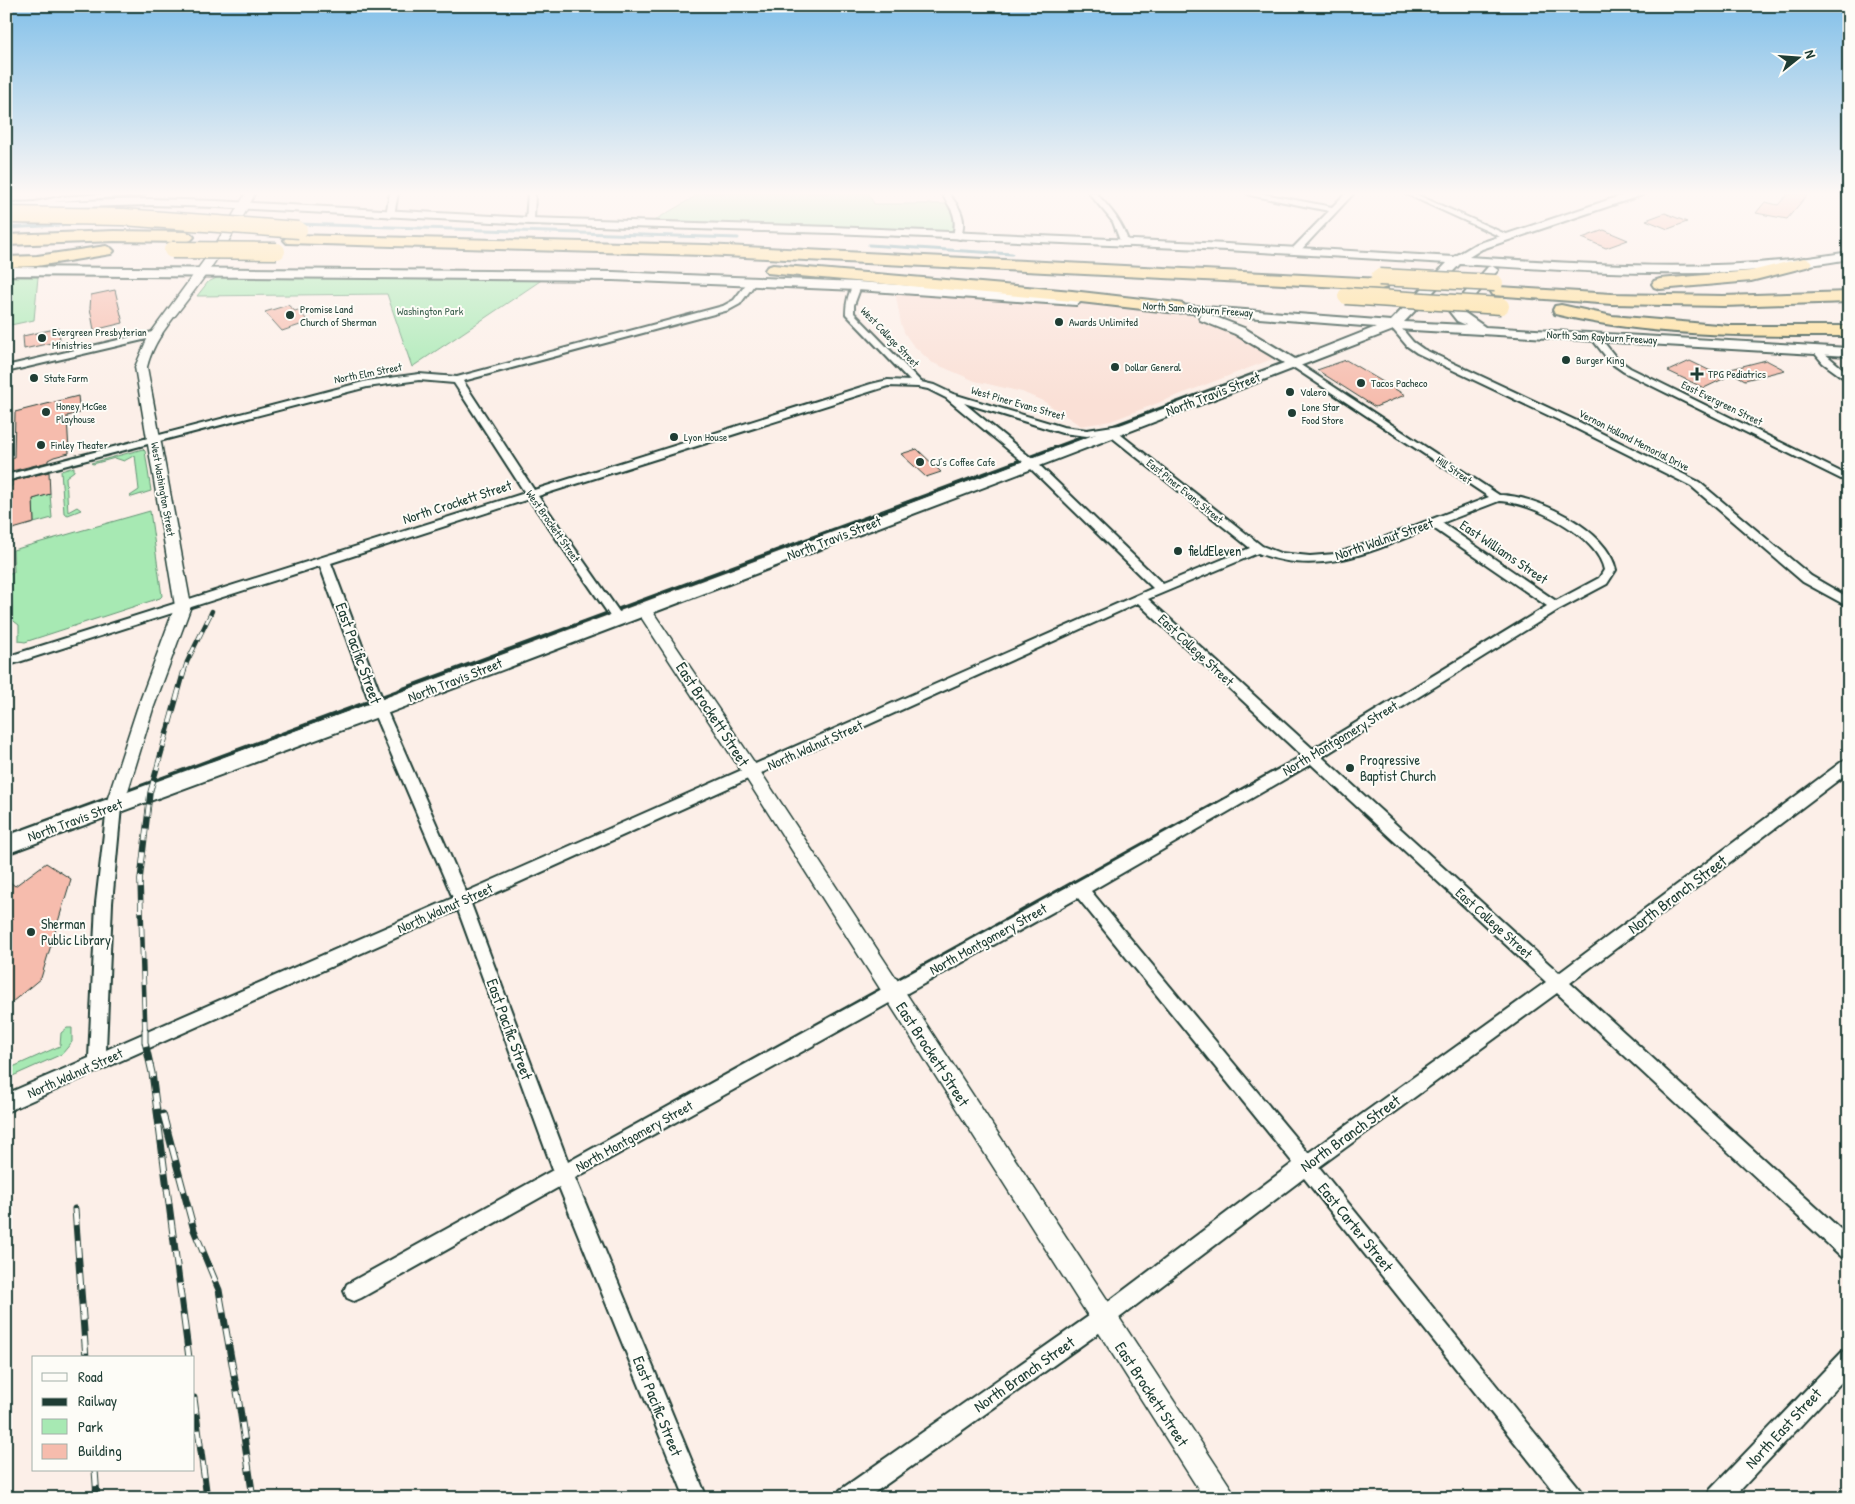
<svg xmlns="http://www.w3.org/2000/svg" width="1855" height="1504" viewBox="0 0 1855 1504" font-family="'Patrick Hand',sans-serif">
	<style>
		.built { fill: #fae0d6 }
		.green { fill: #a7e9b3; stroke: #639374 }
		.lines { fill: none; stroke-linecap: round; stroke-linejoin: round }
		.stream { stroke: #5f96a1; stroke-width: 3 }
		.building { fill: #f6bcad; stroke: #1f3d34 }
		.minor-casing { stroke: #1f3d34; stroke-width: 4 }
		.tertiary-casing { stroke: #1f3d34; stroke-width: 3 }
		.secondary-casing { stroke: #1f3d34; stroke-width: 4 }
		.motorway-casing { stroke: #1f3d34; stroke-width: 4 }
		.minor { fill: #fdfcf7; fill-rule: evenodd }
		.tertiary { fill: #fdfcf7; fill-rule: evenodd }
		.secondary { fill: #fdfcf7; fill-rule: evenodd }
		.motorway { fill: #fdde96; fill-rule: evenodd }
		.rail-far2-casing { stroke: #1f3d34; stroke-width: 4.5 }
		.rail-far1-casing { stroke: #1f3d34; stroke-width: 5.5 }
		.rail-casing { stroke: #1f3d34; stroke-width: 7 }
		.rail-far2 { stroke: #fdfcf7; stroke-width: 3; stroke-dasharray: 9; stroke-linecap: butt }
		.rail-far1 { stroke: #fdfcf7; stroke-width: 4; stroke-dasharray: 12; stroke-linecap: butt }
		.rail { stroke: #fdfcf7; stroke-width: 5; stroke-dasharray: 16; stroke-linecap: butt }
		.motorway-bridge-casing { stroke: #1f3d34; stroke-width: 19; stroke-linecap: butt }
		.motorway-bridge { stroke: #fdde96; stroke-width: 16 }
		.poi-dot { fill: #1f3d34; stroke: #fdfcf7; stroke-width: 2 }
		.labels { text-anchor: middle; stroke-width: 4; stroke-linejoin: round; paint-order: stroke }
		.far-poi-label { font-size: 11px; fill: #1f3d34; stroke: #fdfcf7; text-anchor: start }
		.far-street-label { font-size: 11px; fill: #1f3d34; stroke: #fdfcf7 }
		.far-park-label { font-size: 11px; fill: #3a5f4d; stroke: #fdfcf7 }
		.street-label { font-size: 14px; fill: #1f3d34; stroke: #fdfcf7 }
		.poi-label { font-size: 14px; fill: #1f3d34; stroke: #fdfcf7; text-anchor: start }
		.near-street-label { font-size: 16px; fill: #1f3d34; stroke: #fdfcf7 }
	</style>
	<rect width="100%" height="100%" fill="#fcefe8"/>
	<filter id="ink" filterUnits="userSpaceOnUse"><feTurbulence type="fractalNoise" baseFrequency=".02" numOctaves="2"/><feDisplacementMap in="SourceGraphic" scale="10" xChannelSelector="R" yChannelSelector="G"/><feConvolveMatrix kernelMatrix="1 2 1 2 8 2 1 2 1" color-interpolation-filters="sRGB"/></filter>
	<g filter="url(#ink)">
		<path class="built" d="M 895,291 L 1165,308 L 1218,323 L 1275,356 L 1275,358 L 1111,421 L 1081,426 L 1045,402 L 1022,392 L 975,381 L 931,362 L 912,344 L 905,334 L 901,324 Z"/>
		<path class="green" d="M 701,193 L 868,193 L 874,204 L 949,204 L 955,212 L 955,229 L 946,232 L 655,220 Z
			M 221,276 L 546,277 L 412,367 L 387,294 L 197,296 L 208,282 Z
			M 6,277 L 38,277 L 34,320 L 6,326 Z
			M 143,449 L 145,451 L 151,491 L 132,497 L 130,496 L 139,490 L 135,455 L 124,461 L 115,458 L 93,464 L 91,463 Z
			M 74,467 L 74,471 L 66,477 L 68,512 L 77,507 L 81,510 L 68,515 L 64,513 L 61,471 Z
			M 50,494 L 52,518 L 34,523 L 33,499 Z
			M 150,511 L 162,596 L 160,598 L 25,642 L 19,641 L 19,625 L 6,615 L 6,574 L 14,572 L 13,550 Z
			M 67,1028 L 72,1028 L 72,1042 L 62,1054 L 6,1079 L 6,1070 L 60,1046 L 61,1033 Z"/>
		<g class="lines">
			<path class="stream" d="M 298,224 L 738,238
				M 6,228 L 78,224
				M 869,245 L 1012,254"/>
		</g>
		<path class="building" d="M 1789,193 L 1809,193 L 1787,219 L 1756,213 L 1765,202 L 1778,205 Z
			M 1665,213 L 1687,222 L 1668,229 L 1646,220 Z
			M 1604,230 L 1628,240 L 1606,248 L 1582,238 Z
			M 115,290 L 123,323 L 94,330 L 90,308 L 91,295 Z
			M 288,305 L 295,311 L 298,310 L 309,322 L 282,331 L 265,312 Z
			M 59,328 L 60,341 L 24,349 L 23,336 Z
			M 1346,360 L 1405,395 L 1375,407 L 1317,370 Z
			M 1766,360 L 1785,370 L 1745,380 L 1727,370 Z
			M 1690,361 L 1725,378 L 1704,388 L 1668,371 Z
			M 78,396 L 80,413 L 67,416 L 69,453 L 54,457 L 48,460 L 48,462 L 12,471 L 12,459 L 14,458 L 15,412 Z
			M 917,449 L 941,472 L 926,477 L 901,454 Z
			M 49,472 L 50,494 L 33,499 L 34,523 L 6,531 L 6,488 L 12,486 L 12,481 Z
			M 46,863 L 71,879 L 41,978 L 6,1007 L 6,879 L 15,886 Z"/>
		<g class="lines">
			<g class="minor-casing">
				<path id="minor" d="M 118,193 L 146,193 L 142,195 L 60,201 L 23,207 L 19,205 L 60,197 Z
					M 390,193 L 398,193 L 394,215 L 390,217 L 386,215 Z
					M 528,193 L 535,193 L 534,221 L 530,223 L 526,221 Z
					M 942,193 L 948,193 C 960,207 968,220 960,239 L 953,237 C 958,213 951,211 942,193 Z
					M 1089,193 L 1096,193 C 1110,208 1123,223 1129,244 L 1128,246 L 1122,246 L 1113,222 Z
					M 1247,193 L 1259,193 L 1332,207 L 1346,193 L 1354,193 L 1299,252 L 1293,252 L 1293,248 L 1329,211 L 1250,195 Z
					M 1404,193 L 1413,193 L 1510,236 L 1503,238 Z
					M 753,278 L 757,281 L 740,304 L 729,310 L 463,381 L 534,490 L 871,384 L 888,380 L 910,381 L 846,314 C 846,305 848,288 857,283 L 861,286 L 854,305 L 854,313 L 921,382 L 934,385 L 953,394 L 1063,427 L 1087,430 L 1133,423 L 1133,427 L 1116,431 L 1262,546 L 1280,553 L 1310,556 L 1335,554 L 1375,541 L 1489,497 L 1290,365 L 1288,363 L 1293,360 L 1499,495 C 1537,495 1608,530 1616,570 L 1607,584 L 1558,610 L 1322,757 L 1559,973 L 1844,760 L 1849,759 L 1849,772 L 1570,983 L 1849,1237 L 1849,1260 L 1842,1257 L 1557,993 L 1319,1167 L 1581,1490 L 1584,1498 L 1559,1498 L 1304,1178 L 1110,1325 L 867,1498 L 837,1498 L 840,1490 L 1096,1311 L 1293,1163 L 1078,898 L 575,1178 L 707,1498 L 685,1498 L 559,1187 L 361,1298 L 354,1301 L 347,1298 L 344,1291 L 347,1284 L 553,1170 L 458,910 L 6,1112 L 6,1094 L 89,1058 L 96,903 L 107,807 L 109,803 L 114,801 L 119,803 L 121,807 L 112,903 L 106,1050 L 453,898 L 372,709 L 320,566 L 6,666 L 6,657 L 525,493 L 454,383 L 419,380 L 367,387 L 6,481 L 6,475 L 367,381 L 419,374 L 457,377 L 723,306 L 734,300 L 750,279 ZM 888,386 L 918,387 L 928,389 L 946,398 L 1028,466 L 1153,588 L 466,892 L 386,709 L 331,563 L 529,499 L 614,622 L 622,622 L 624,619 L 622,616 L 538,496 ZM 964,403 L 1062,433 L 1087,436 L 1109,432 L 1109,435 L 1250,548 L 1163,584 L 1036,462 ZM 1499,501 C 1532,502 1598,536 1604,570 L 1599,578 L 1556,601 L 1442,523 ZM 1432,527 L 1547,606 L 1313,749 L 1148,599 L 1258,553 C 1320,578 1375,550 1432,527 ZM 1138,603 L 1302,756 C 1059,893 813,1026 568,1162 L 471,904 ZM 1311,764 L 1546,982 L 1308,1153 L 1091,891 Z
					M 1394,322 L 1397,323 L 1413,342 L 1423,349 L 1579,422 L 1699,482 L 1811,576 L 1849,598 L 1849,607 L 1803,582 L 1691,486 L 1571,426 L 1417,353 L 1407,346 L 1391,327 L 1390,325 Z
					M 157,331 L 162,334 L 160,336 L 6,372 L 6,366 Z
					M 1595,334 L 1598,335 L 1617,359 L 1630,368 L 1849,476 L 1849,483 L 1624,372 L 1611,363 L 1592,339 L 1592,335 Z
					M 1817,347 L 1849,374 L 1849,382 L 1823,363 L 1812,350 Z
					M 1849,1349 L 1849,1374 L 1733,1498 L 1707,1498 L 1710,1490 L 1842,1352 Z"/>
			</g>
			<g class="tertiary-casing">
				<path id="tertiary" d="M 246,193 L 255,193 C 238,229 215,263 191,295 C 174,318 154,338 147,367 L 191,606 L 153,709 L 123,807 L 120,812 L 114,814 L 108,812 L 105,807 L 137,709 L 175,606 L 135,367 L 148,337 L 216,244 Z
					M 644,605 L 649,606 L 758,768 L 1231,1488 L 1235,1498 L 1204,1498 L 746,778 L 639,614 L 636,610 L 639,606 Z"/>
			</g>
			<g class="secondary-casing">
				<path id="secondary" d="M 1629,193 L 1643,193 L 1642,195 L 1482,249 L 1469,257 C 1596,265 1723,274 1849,252 L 1849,259 C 1720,282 1589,272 1460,264 L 1404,322 L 1466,325 L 1457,321 L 1449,311 L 1488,267 L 1492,266 L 1498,270 L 1462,311 L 1485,327 L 1849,348 L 1849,356 L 1396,329 L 1037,467 L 386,714 L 6,854 L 6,836 C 433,682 859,524 1284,363 L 1235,334 L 1200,320 L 1199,317 L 1203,314 L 1157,310 L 1153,309 L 1151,306 L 1153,303 L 1391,321 L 1447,263 L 1227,250 L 833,233 L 530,224 L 217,207 L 151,205 L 6,209 L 6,203 L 151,199 L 217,201 L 530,218 L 833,227 L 1227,244 L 1454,257 L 1474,245 ZM 1208,314 L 1376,327 L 1295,359 L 1244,328 Z
					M 6,267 L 613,272 L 857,282 L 1076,297 L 1082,301 L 1076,305 L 857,290 L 613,280 L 6,275 Z"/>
			</g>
			<g class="motorway-casing">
				<path id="motorway" d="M 114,231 L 186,232 L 191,234 L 194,237 L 191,240 L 186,242 L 114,241 L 6,245 L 6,235 Z
					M 292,235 L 705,245 L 1381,279 L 1387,281 L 1389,284 L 1387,287 L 1381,289 L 705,255 L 287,243 L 284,240 L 287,237 Z
					M 106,246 L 111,248 L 114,251 L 111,254 L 37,266 L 6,267 L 6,257 L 37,256 Z
					M 1804,258 L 1810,260 L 1812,263 L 1810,266 L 1751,281 L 1660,289 L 1654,287 L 1652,284 L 1654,281 L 1660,279 L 1751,271 Z
					M 773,265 L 1072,291 L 1177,303 L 1183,304 L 1185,308 L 1183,312 L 1177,313 L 1072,301 L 767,273 L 765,270 L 767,267 Z
					M 1499,287 L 1612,294 L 1723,296 L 1849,292 L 1849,302 L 1723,306 L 1612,304 L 1493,295 L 1491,292 L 1493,289 Z
					M 1561,305 L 1612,316 L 1729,326 L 1849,326 L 1849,336 C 1750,336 1651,337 1555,314 L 1553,310 L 1555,306 Z"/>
			</g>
			<use href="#minor" class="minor"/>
			<use href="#tertiary" class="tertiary"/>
			<use href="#secondary" class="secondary"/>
			<use href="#motorway" class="motorway"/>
			<g class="rail-far2-casing">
				<path id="rail-far2" d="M 184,672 L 187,662 L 212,611"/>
			</g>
			<g class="rail-far1-casing">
				<path id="rail-far1" d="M 145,1032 L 140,880 L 150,793 L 184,671"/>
			</g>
			<g class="rail-casing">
				<path id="rail" d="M 145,1030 L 145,1042 L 152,1073 L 189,1358
					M 163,1114 L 194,1230 L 219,1290 L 240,1409 L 253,1498
					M 75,1209 L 86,1358
					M 194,1398 L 207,1498
					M 95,1470 L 97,1498"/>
			</g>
			<use href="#rail-far2" class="rail-far2"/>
			<use href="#rail-far1" class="rail-far1"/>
			<use href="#rail" class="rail"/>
			<g class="motorway-bridge-casing">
				<path id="motorway-bridge" d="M 6,215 L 123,217 L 299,230
					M 172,250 L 277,251
					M 1379,277 L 1495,283
					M 1346,296 L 1501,306"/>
			</g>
			<use href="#motorway-bridge" class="motorway-bridge"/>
		</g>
	</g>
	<linearGradient id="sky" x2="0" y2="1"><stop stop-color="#82c0e9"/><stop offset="0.48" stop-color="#fef8f5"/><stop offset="1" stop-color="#fef8f5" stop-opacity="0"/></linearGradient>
	<rect width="1855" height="403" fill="url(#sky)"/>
	<g class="poi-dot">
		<circle cx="290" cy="315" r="5"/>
		<circle cx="1059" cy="322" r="5"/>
		<circle cx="42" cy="338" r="5"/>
		<circle cx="1566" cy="360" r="5"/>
		<circle cx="1115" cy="367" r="5"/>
		<path d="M1694.5 366.5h5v5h5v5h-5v5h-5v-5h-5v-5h5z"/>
		<circle cx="34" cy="378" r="5"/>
		<circle cx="1361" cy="383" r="5"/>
		<circle cx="1290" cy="392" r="5"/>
		<circle cx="46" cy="412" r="5"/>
		<circle cx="1292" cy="413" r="5"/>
		<circle cx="674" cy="437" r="5"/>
		<circle cx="41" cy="445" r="5"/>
		<circle cx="920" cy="462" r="5"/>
		<circle cx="1178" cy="551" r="5"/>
		<circle cx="1350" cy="768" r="5"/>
		<circle cx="31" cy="932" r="5"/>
	</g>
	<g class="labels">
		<g class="far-poi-label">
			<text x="300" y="313">Promise Land<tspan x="300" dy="13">Church of Sherman</tspan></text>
			<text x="1069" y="326">Awards Unlimited</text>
			<text x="52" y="336">Evergreen Presbyterian<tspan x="52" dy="13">Ministries</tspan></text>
			<text x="1576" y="364">Burger King</text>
			<text x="1125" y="371">Dollar General</text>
			<text x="1708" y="378">TPG Pediatrics</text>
			<text x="44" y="382">State Farm</text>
			<text x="1371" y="387">Tacos Pacheco</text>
			<text x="1300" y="396">Valero</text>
			<text x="56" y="410">Honey McGee<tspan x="56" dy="13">Playhouse</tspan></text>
			<text x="1302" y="411">Lone Star<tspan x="1302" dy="13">Food Store</tspan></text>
			<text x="684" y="441">Lyon House</text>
			<text x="51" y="449">Finley Theater</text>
			<text x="930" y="466">CJ’s Coffee Cafe</text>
		</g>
		<g class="far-street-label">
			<text transform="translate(1198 309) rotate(4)" y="4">North Sam Rayburn Freeway</text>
			<text transform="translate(890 337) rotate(46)" y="4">West College Street</text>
			<text transform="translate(1602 337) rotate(3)" y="4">North Sam Rayburn Freeway</text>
			<text transform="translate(368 373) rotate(-11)" y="4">North Elm Street</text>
			<text transform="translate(1018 403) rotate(16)" y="4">West Piner Evans Street</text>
			<text transform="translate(1722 403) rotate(26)" y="4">East Evergreen Street</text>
			<text transform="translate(1634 440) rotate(27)" y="4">Vernon Holland Memorial Drive</text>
			<text transform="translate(1454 470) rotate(34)" y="4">Hill Street</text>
			<text transform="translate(163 489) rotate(80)" y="4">West Washington Street</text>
			<text transform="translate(1185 491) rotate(39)" y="4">East Piner Evans Street</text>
			<text transform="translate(553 526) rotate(55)" y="4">West Brockett Street</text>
		</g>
		<g class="far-park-label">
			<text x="430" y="315">Washington Park</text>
		</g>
		<g class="street-label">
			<text transform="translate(1213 394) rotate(-21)" y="5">North Travis Street</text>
			<text transform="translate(457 502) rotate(-18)" y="5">North Crockett Street</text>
			<text transform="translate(834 538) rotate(-21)" y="5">North Travis Street</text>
			<text transform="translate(1384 539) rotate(-19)" y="5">North Walnut Street</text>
			<text transform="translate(1504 552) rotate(34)" y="5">East Williams Street</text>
			<text transform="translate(1196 650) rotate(43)" y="5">East College Street</text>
			<text transform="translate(455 680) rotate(-21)" y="5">North Travis Street</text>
			<text transform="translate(1340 738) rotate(-31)" y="5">North Montgomery Street</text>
			<text transform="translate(815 745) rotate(-24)" y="5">North Walnut Street</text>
			<text transform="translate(75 820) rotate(-20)" y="5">North Travis Street</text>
			<text transform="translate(445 908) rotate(-24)" y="5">North Walnut Street</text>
			<text transform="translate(1494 923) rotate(42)" y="5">East College Street</text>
			<text transform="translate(988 939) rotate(-29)" y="5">North Montgomery Street</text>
			<text transform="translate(75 1073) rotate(-24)" y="5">North Walnut Street</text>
			<text transform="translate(634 1136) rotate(-29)" y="5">North Montgomery Street</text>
		</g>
		<g class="poi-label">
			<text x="1188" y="556">fieldEleven</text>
			<text x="1360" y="765">Progressive<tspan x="1360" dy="16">Baptist Church</tspan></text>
			<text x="41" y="929">Sherman<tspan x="41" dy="16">Public Library</tspan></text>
		</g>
		<g class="near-street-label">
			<text transform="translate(359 653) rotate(70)" y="6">East Pacific Street</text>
			<text transform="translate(713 714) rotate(57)" y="6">East Brockett Street</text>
			<text transform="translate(1677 894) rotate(-37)" y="6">North Branch Street</text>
			<text transform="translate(510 1029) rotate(70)" y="6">East Pacific Street</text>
			<text transform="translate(933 1054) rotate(57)" y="6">East Brockett Street</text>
			<text transform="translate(1350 1133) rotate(-36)" y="6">North Branch Street</text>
			<text transform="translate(1356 1227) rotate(51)" y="6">East Carter Street</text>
			<text transform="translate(1024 1374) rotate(-35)" y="6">North Branch Street</text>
			<text transform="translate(1152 1394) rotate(57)" y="6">East Brockett Street</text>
			<text transform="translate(658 1406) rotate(68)" y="6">East Pacific Street</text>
			<text transform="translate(1783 1428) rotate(-47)" y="6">North East Street</text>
		</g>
	</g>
	<rect width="1855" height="1504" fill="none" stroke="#fdfcf7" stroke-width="25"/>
	<rect x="12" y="12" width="1830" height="1479" fill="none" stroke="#1f3d34" stroke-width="2" filter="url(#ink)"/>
	<rect x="32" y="1356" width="162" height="115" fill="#fdfcf7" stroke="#a4b0a9"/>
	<rect x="42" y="1373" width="25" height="8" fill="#fdfcf7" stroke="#a4b0a9"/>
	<text x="78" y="1382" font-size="15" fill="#1f3d34">Road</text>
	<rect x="42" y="1398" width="25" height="8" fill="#1f3d34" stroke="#a4b0a9"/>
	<text x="78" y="1406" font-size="15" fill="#1f3d34">Railway</text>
	<rect x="42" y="1419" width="25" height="15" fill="#a7e9b3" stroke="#a4b0a9"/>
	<text x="78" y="1432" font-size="15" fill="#1f3d34">Park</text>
	<rect x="42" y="1444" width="25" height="15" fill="#f6bcad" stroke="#a4b0a9"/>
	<text x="78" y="1456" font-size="15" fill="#1f3d34">Building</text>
	<g transform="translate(1798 58) rotate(73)" stroke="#fdfcf7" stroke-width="4" paint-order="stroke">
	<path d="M0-4L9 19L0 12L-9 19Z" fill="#1f3d34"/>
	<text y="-8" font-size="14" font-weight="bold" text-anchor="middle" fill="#1f3d34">N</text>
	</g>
</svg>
